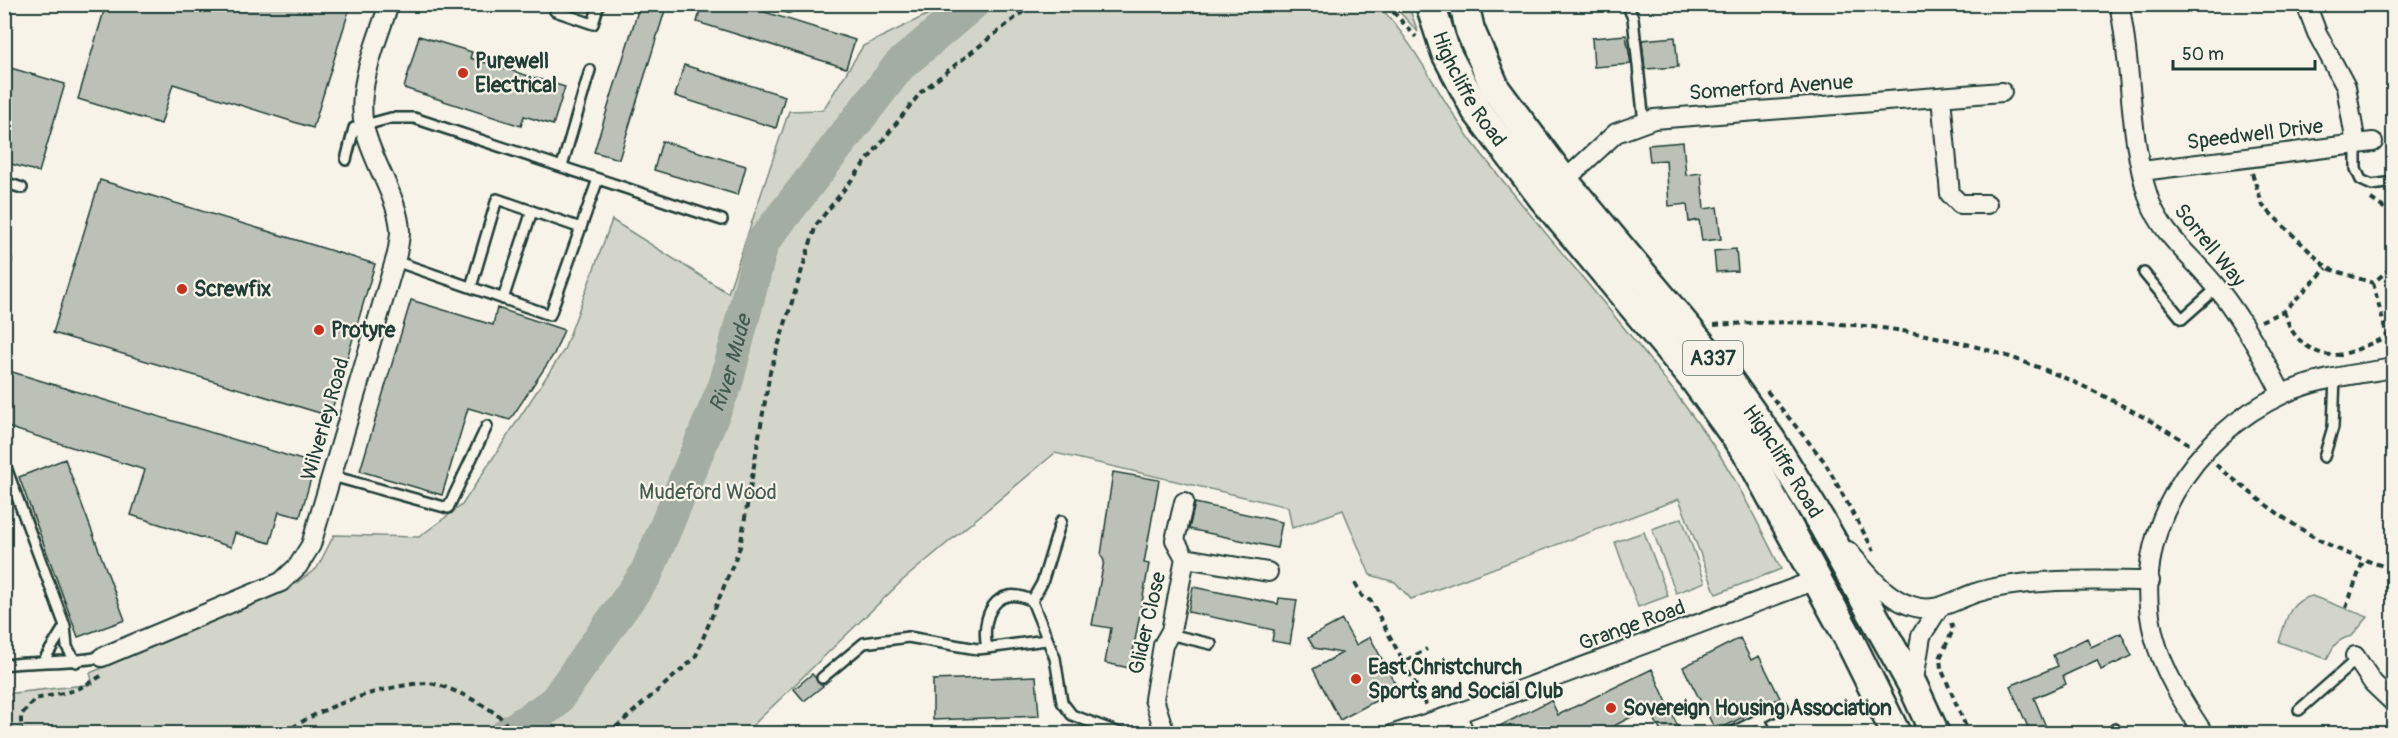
<svg xmlns="http://www.w3.org/2000/svg" width="2398" height="738" viewBox="0 0 2398 738" font-family="Pangolin,sans-serif">
	<style>
		.green { fill: #d3d5ca; stroke: #79897f; stroke-width: 1.5 }
		.lines { fill: none; stroke-linecap: round; stroke-linejoin: round }
		.river { stroke: #a4ada3; stroke-width: 34 }
		.building { fill: #bbc1b6; stroke: #1f3d34; stroke-width: 1.5 }
		.service-casing { stroke: #1f3d34; stroke-width: 14 }
		.minor-casing { stroke: #1f3d34; stroke-width: 22 }
		.primary-casing { stroke: #1f3d34; stroke-width: 33 }
		.path { stroke: #1f3d34; stroke-width: 4; stroke-dasharray: 6 4.5; stroke-linecap: butt }
		.service { stroke: #f7f3e8; stroke-width: 9 }
		.minor { stroke: #f7f3e8; stroke-width: 18 }
		.primary { stroke: #f7f3e8; stroke-width: 28 }
		.poi-dot { fill: #c8321e; stroke: #f7f3e8; stroke-width: 2 }
		.labels { text-anchor: middle; stroke-width: 4.5; stroke-linejoin: round; paint-order: stroke }
		.shield { fill: #f7f3e8; stroke: #60746a; stroke-width: 1.5 }
		.shield-label { font-size: 20px; font-weight: bold; fill: #1f3d34 }
		.poi-label { font-size: 21px; font-weight: bold; fill: #1f3d34; stroke: #f7f3e8; text-anchor: start }
		.street-label { font-size: 21px; fill: #1f3d34; stroke: #f7f3e8 }
		.park-label { font-size: 21px; fill: #435b52; stroke: #f7f3e8 }
		.water-label { font-size: 22px; font-style: italic; fill: #405950; stroke: #f7f3e8 }
	</style>
	<rect width="100%" height="100%" fill="#f7f3e8"/>
	<filter id="ink" filterUnits="userSpaceOnUse"><feTurbulence type="fractalNoise" baseFrequency=".0167" numOctaves="2"/><feDisplacementMap in="SourceGraphic" scale="12" xChannelSelector="R" yChannelSelector="G"/><feConvolveMatrix kernelMatrix="1 2 1 2 8 2 1 2 1" color-interpolation-filters="sRGB"/></filter>
	<g filter="url(#ink)">
		<path class="green" d="M 947,5 L 1378,5 C 1417,45 1439,98 1473,143 C 1551,244 1638,337 1711,442 C 1738,481 1759,526 1781,569 L 1716,594 L 1679,499 L 1411,599 L 1395,582 L 1370,575 L 1343,510 L 1292,528 L 1288,507 L 1055,453 L 903,580 L 745,733 L 5,733 L 5,694 L 93,684 L 90,673 L 285,591 L 317,568 L 334,535 L 419,537 L 462,505 L 564,350 L 612,220 L 728,293 L 789,111 L 823,110 L 863,46 Z
			M 1393,5 L 1408,5 L 1418,32 Z
			M 1682,518 L 1705,582 L 1676,593 L 1652,529 Z
			M 1644,532 L 1668,596 L 1638,607 L 1615,542 Z
			M 2312,596 L 2368,617 L 2352,636 C 2337,639 2333,646 2327,659 L 2279,642 C 2286,621 2288,601 2312,596 Z"/>
		<g class="lines">
			<path class="river" id="s1" d="M 507,734 L 554,703 L 646,574 L 726,383 L 762,243 L 899,66 L 972,4"/>
		</g>
		<path class="building" d="M 106,4 L 351,4 L 313,128 L 173,84 L 161,124 L 78,99 Z
			M 640,4 L 667,4 L 619,159 L 594,152 Z
			M 702,4 L 739,4 L 855,40 L 846,68 L 697,22 Z
			M 1626,35 L 1631,64 L 1594,67 L 1592,38 Z
			M 419,36 L 472,52 L 470,58 L 565,87 L 553,125 L 524,116 L 521,126 L 404,88 Z
			M 1675,37 L 1678,67 L 1645,69 L 1642,40 Z
			M 684,65 L 785,96 L 776,128 L 675,96 Z
			M 4,66 L 65,84 L 39,172 L 4,162 Z
			M 662,141 L 746,166 L 738,195 L 654,170 Z
			M 1683,142 L 1686,175 L 1701,173 L 1704,209 L 1717,207 L 1721,239 L 1702,241 L 1699,220 L 1689,222 L 1687,204 L 1669,206 L 1666,160 L 1650,161 L 1648,145 Z
			M 100,180 L 375,264 L 330,416 L 53,333 Z
			M 1736,249 L 1738,271 L 1716,272 L 1714,251 Z
			M 411,300 L 493,325 L 497,308 L 564,330 L 554,354 L 510,420 L 468,408 L 442,495 L 360,471 Z
			M 9,371 L 315,464 L 300,517 L 279,512 L 270,543 L 235,533 L 231,547 L 131,515 L 145,470 L 4,426 L 4,385 Z
			M 65,459 L 125,620 L 78,637 L 19,477 Z
			M 1113,472 L 1159,480 L 1144,563 L 1149,564 L 1130,668 L 1105,663 L 1111,628 L 1092,625 L 1104,561 L 1101,555 Z
			M 1195,503 L 1282,522 L 1277,548 L 1189,529 Z
			M 1193,587 L 1278,604 L 1279,598 L 1297,600 L 1290,644 L 1272,641 L 1274,630 L 1188,612 Z
			M 1342,620 L 1356,645 L 1370,637 L 1398,689 L 1340,720 L 1313,669 L 1342,653 L 1314,648 L 1308,638 Z
			M 2121,633 L 2132,656 L 2101,670 L 2097,660 L 2063,676 L 2066,684 L 2034,698 L 2049,734 L 2031,734 L 2010,686 L 2058,666 L 2053,655 L 2087,638 L 2091,647 Z
			M 1740,638 L 1751,660 L 1759,656 L 1780,698 L 1716,731 L 1683,667 Z
			M 1652,669 L 1681,734 L 1662,734 L 1649,708 L 1598,734 L 1484,734 L 1551,700 L 1558,715 Z
			M 812,674 L 823,686 L 804,701 L 794,689 Z
			M 1036,676 L 1039,716 L 933,720 L 933,680 Z"/>
		<g class="lines">
			<g class="service-casing">
				<path id="service" d="M 780,4 L 788,7
					M 1627,4 L 1633,18 L 1644,123
					M 555,11 L 593,24 L 599,4
					M 2356,144 L 2356,169 L 2361,180 L 2372,185 L 2394,182
					M 346,160 L 354,128 L 391,118 L 414,118 L 722,220
					M 562,166 L 590,70
					M 4,182 L 22,188
					M 4,232 L 5,232
					M 4,259 L 6,260
					M 395,261 L 550,315 L 598,179
					M 2144,273 L 2182,319 L 2217,288
					M 471,287 L 497,199 L 581,228
					M 503,299 L 532,211
					M 2324,457 L 2333,427 L 2335,377
					M 4,462 L 65,626 L 67,647 L 76,662
					M 332,476 L 448,508 L 487,426
					M 1032,601 L 1042,583 L 1061,521
					M 1169,634 L 1211,644
					M 1046,640 L 987,648 C 980,617 996,582 1032,601 L 1055,658 L 1062,702 L 1072,715 L 1122,734
					M 44,660 L 65,626
					M 4,665 C 37,661 70,663 102,657
					M 822,678 L 864,643 L 908,637 L 977,649 L 987,648
					M 2299,710 L 2357,659
					M 1759,718 L 1767,734
					M 2115,729 L 2117,734
					M 1729,734 L 1783,707"/>
			</g>
			<g class="minor-casing">
				<path id="minor" d="M 2119,4 C 2133,68 2128,137 2149,199 C 2162,236 2195,259 2218,289 C 2244,322 2263,357 2282,394
					M 2306,4 L 2317,33 L 2346,87 L 2356,144
					M 1941,97 L 1950,194 L 1960,204 L 1987,204
					M 2142,171 L 2373,142
					M 1564,181 L 1616,133 L 1654,119 L 2002,92
					M 1848,551 C 1865,570 1883,596 1909,605 C 1935,615 1952,601 1975,593 C 2026,577 2096,581 2150,581
					M 1185,558 L 1268,572
					M 2355,656 L 2373,683 L 2394,703
					M 102,657 L 281,582 L 298,566 L 311,545 L 397,254 C 398,247 400,239 400,231 C 399,199 371,160 364,126 C 356,87 377,41 389,4
					M 1913,686 L 1921,636 L 1938,609
					M 1456,714 L 1465,734
					M 1165,734 L 1154,699 L 1163,645 L 1171,631 L 1185,558 L 1175,540 L 1184,502
					M 1394,734 L 1456,714 L 1816,580
					M 2204,734 C 2184,704 2163,671 2154,636 C 2128,535 2192,436 2283,394 C 2317,378 2356,374 2394,368"/>
			</g>
			<g class="primary-casing">
				<g id="primary">
					<path id="s2" d="M 1430,4 L 1446,53 L 1476,110 L 1543,198 L 1694,379 L 1749,455 L 1848,637 L 1896,734"/>
					<path id="s3" d="M 1464,4 L 1470,30 L 1496,90 L 1564,181 L 1715,361 L 1771,440 L 1823,525 L 1913,686 L 1935,734"/>
				</g>
			</g>
			<path class="path" d="M 1386,4 L 1416,37
				M 2252,173 L 2263,206 L 2327,268 L 2373,283 L 2394,265
				M 2371,199 L 2394,215
				M 2373,283 L 2387,336
				M 2284,311 C 2289,328 2295,339 2310,348 C 2339,367 2365,342 2394,335
				M 2261,321 L 2284,311 L 2327,268
				M 1714,325 C 1898,312 2032,346 2189,444
				M 1767,391 L 1824,461 L 1874,551
				M 2216,465 C 2277,514 2316,548 2394,569
				M 1355,583 L 1362,596 L 1371,601 L 1427,706
				M 2346,608 L 2363,561
				M 1951,623 L 1953,630 L 1940,658 L 1941,668 L 1969,734
				M 1388,670 L 1427,649
				M 21,734 L 21,715 L 35,699 L 76,690 L 103,675
				M 284,734 C 316,708 384,685 426,683 C 443,682 493,708 504,721 C 506,724 508,730 510,734
				M 608,734 L 695,658 L 740,547 L 770,372 L 816,225 L 921,92 L 1033,4"/>
			<use href="#service" class="service"/>
			<use href="#minor" class="minor"/>
			<use href="#primary" class="primary"/>
		</g>
	</g>
	<g class="poi-dot">
		<circle cx="463" cy="73" r="6"/>
		<circle cx="182" cy="289" r="6"/>
		<circle cx="319" cy="330" r="6"/>
		<circle cx="1356" cy="679" r="6"/>
		<circle cx="1611" cy="708" r="6"/>
	</g>
	<g class="labels">
		<rect class="shield" x="1683" y="341" width="60" height="34" rx="4.5"/>
		<g class="shield-label">
			<text x="1713" y="365">A337</text>
		</g>
		<g class="poi-label">
			<text x="475" y="68">Purewell<tspan x="475" dy="24">Electrical</tspan></text>
			<text x="194" y="296">Screwfix</text>
			<text x="331" y="337">Protyre</text>
			<text x="1368" y="674">East Christchurch<tspan x="1368" dy="24">Sports and Social Club</tspan></text>
			<text x="1623" y="715">Sovereign Housing Association</text>
		</g>
		<g class="street-label">
			<text dy="7" stroke="none"><textPath href="#s2" startOffset="94">Highcliffe Road</textPath></text>
			<text transform="translate(1771 87) rotate(-4)" y="7">Somerford Avenue</text>
			<text transform="translate(2255 134) rotate(-7)" y="7">Speedwell Drive</text>
			<text transform="translate(2210 245) rotate(51)" y="7">Sorrell Way</text>
			<text transform="translate(325 419) rotate(-74)" y="7">Wilverley Road</text>
			<text dy="7" stroke="none"><textPath href="#s3" startOffset="562">Highcliffe Road</textPath></text>
			<text transform="translate(1147 623) rotate(-77)" y="7">Glider Close</text>
			<text transform="translate(1632 625) rotate(-20)" y="7">Grange Road</text>
		</g>
		<g class="park-label">
			<text x="708" y="499">Mudeford Wood</text>
		</g>
		<g class="water-label">
			<text dy="8" stroke="none"><textPath href="#s1" startOffset="442">River Mude</textPath></text>
		</g>
	</g>
	<rect width="2398" height="738" fill="none" stroke="#f7f3e8" stroke-width="24"/>
	<rect x="12" y="12" width="2374" height="714" fill="none" stroke="#1f3d34" stroke-width="2" filter="url(#ink)"/>
	<path d="M2173 60v9h142v-9" fill="none" stroke="#1f3d34" stroke-width="3"/>
	<text x="2182" y="60" font-size="18" fill="#1f3d34" stroke="#f7f3e8" stroke-width="4.5" paint-order="stroke">50 m</text>
</svg>
